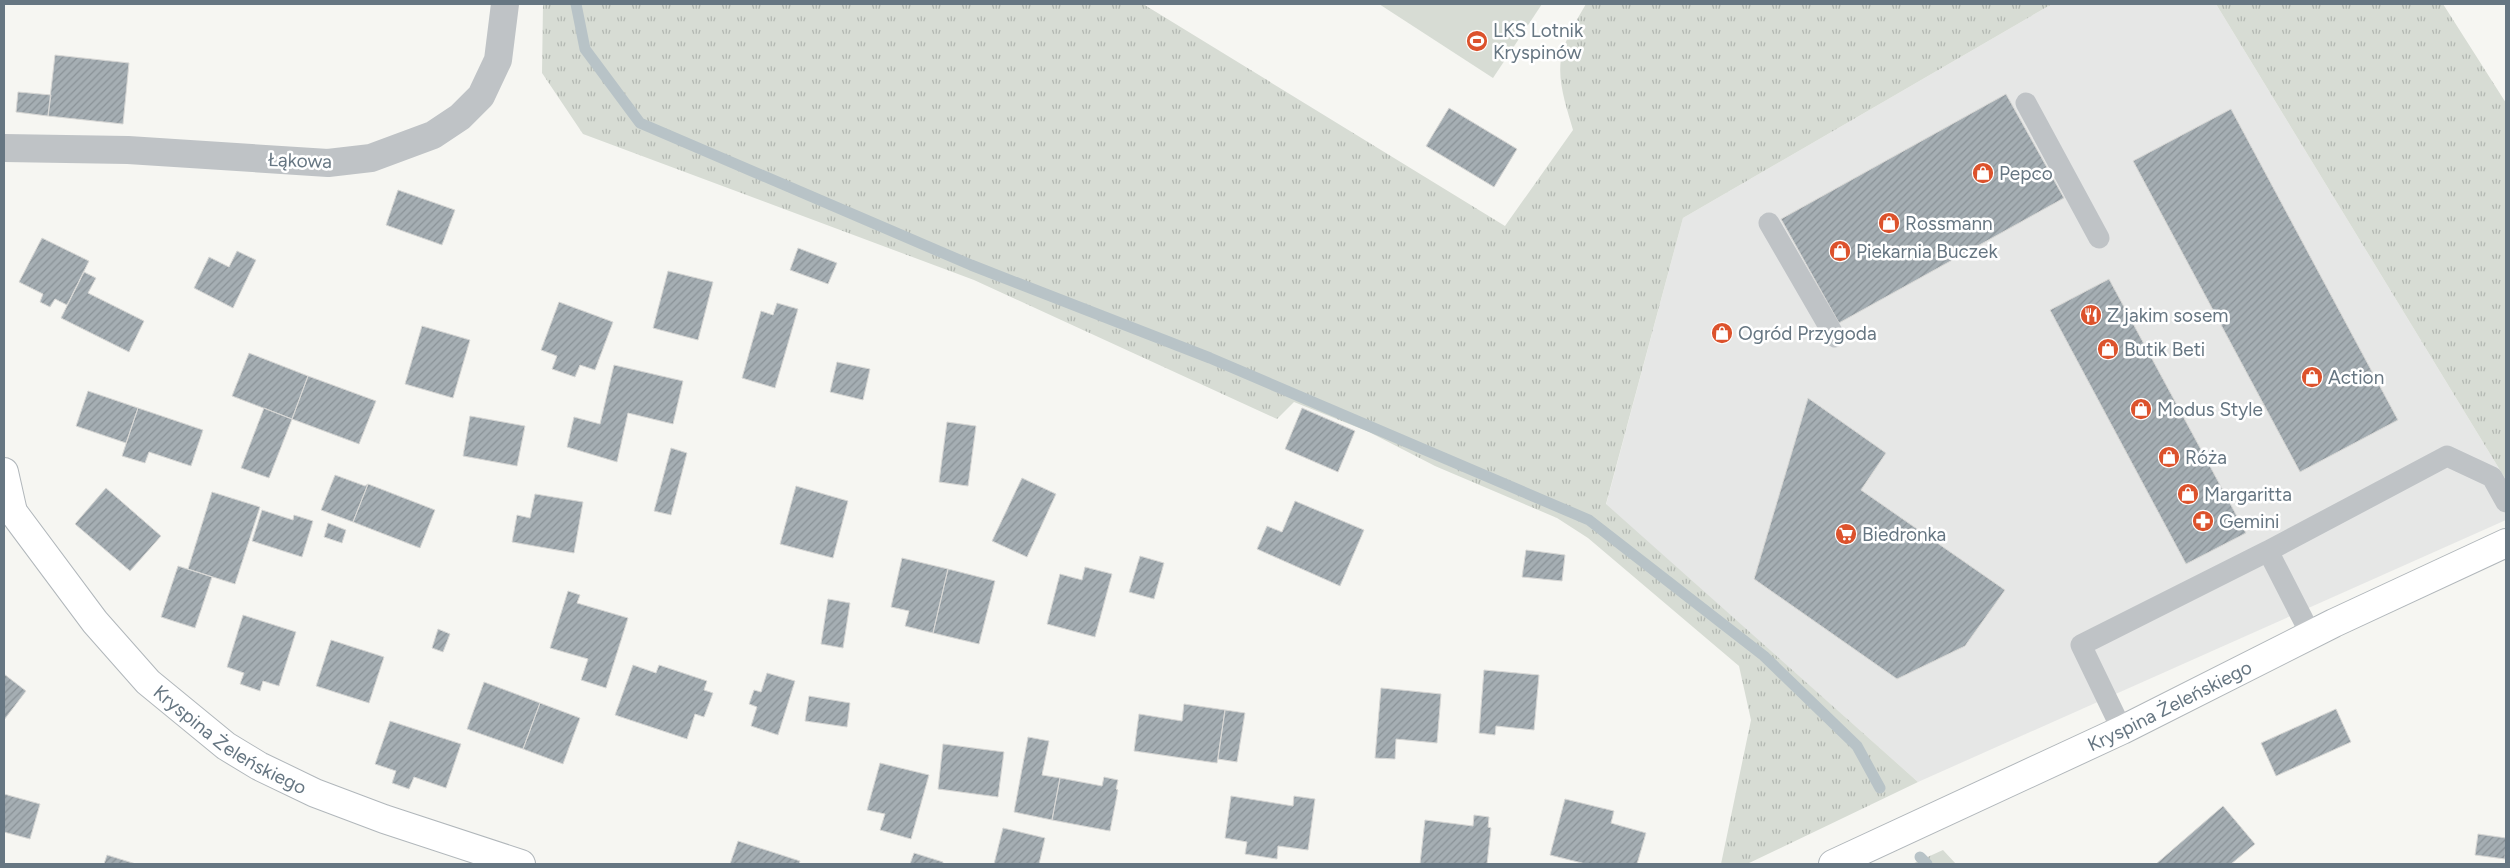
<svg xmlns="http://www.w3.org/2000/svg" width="2510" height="868" viewBox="0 0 2510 868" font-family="Figtree,sans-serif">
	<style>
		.built { fill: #e6e7e6 }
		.grass { fill: url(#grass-tufts) }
		.pitch { fill: #d7dcd4 }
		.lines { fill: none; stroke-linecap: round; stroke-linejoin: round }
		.stream { stroke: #b8c3c7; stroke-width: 11 }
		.building { fill: url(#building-hatch); stroke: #d7d7d5 }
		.secondary-casing { stroke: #b1b7bb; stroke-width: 30 }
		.lane { stroke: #bfc3c6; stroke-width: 21 }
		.street { stroke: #bfc3c6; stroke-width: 28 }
		.secondary { stroke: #fff; stroke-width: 28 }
		.labels { text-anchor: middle; stroke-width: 5; stroke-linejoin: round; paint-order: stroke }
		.poi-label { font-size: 19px; fill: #667682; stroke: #fff; text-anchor: start }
		.street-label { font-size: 19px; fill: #667682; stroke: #fff }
	</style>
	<defs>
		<pattern id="grass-tufts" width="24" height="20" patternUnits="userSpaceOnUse" patternTransform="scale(1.25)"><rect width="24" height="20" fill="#d7dcd4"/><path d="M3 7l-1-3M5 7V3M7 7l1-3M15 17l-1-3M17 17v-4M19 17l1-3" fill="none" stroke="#b2b7b1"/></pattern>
		<pattern id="building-hatch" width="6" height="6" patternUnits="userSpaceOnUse" patternTransform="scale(1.25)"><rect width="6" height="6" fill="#a5aeb3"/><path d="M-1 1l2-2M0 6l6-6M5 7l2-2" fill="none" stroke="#8a9297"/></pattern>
	</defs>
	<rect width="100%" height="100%" fill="#f6f6f2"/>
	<path class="built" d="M 2052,4 L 2216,4 L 2506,480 L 2506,520 L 1918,782 L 1606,505 L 1683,218 Z"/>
	<path class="grass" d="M 543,4 L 1143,4 L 1505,226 L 1573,130 C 1566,105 1555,76 1563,50 C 1568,34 1578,18 1586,4 L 2052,4 L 1683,218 L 1606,504 L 1918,782 L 1747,864 L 1721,864 L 1751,720 L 1739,666 L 1588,538 L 1557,518 L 1435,466 L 1369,432 L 1294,402 L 1277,419 L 974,280 L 583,134 L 542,73 Z
		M 2216,4 L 2443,4 L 2506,103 L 2506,480 Z
		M 1943,850 L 1956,864 L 1912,864 Z"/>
	<path class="pitch" d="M 1379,4 L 1542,4 L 1493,78 Z"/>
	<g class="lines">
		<path class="stream" d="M 576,4 L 585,49 L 640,123 L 971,265 L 1210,358 L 1589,520 L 1764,656 L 1857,746 L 1880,788
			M 1920,857 L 1927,864"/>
	</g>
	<path class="building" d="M 55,55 L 129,63 L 123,124 L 48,116 Z
		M 18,92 L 51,95 L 48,116 L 16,112 Z
		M 2006,94 L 2064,198 L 1839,323 L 1781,219 Z
		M 1449,108 L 1517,149 L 1494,187 L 1426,146 Z
		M 2231,109 L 2398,420 L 2300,472 L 2133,161 Z
		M 398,190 L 455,210 L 442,245 L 386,225 Z
		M 42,238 L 89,261 L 67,305 L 55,299 L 50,307 L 40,302 L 43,294 L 19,282 Z
		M 798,248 L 837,263 L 828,284 L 790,270 Z
		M 237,251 L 256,260 L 233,308 L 194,288 L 209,257 L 229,267 Z
		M 668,271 L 713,282 L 698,340 L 653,328 Z
		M 84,272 L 96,278 L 88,293 L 144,321 L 129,352 L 61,318 Z
		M 2109,279 L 2246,533 L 2186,564 L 2050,310 Z
		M 559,302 L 613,322 L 595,370 L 580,365 L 575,377 L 552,369 L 557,356 L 541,350 Z
		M 777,303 L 798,309 L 775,388 L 742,378 L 761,311 L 773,315 Z
		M 422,326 L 470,340 L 453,398 L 405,384 Z
		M 249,353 L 308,376 L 292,419 L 232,396 Z
		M 837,362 L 870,369 L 863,400 L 830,392 Z
		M 614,365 L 683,381 L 673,424 L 628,413 L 617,462 L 567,447 L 574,417 L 600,424 Z
		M 308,376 L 376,401 L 359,444 L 292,419 Z
		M 88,391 L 138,408 L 126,443 L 76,426 Z
		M 1808,398 L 1886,453 L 1861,490 L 2005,590 L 1965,646 L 1897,679 L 1754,579 Z
		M 138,408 L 203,430 L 191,466 L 149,452 L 145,463 L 122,456 Z
		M 264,408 L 292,419 L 269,478 L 241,468 Z
		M 1302,408 L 1355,431 L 1338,472 L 1285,449 Z
		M 470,416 L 525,426 L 517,466 L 463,456 Z
		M 947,422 L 976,426 L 968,486 L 939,482 Z
		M 671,448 L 687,453 L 671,515 L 654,511 Z
		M 335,475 L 365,486 L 368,484 L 353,522 L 321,510 Z
		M 1022,478 L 1056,494 L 1027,557 L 992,541 Z
		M 368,484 L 435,510 L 420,548 L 353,522 Z
		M 796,486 L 848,501 L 833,558 L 780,544 Z
		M 106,488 L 161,536 L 130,571 L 75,524 Z
		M 212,492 L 260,507 L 235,584 L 188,569 Z
		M 535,494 L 583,502 L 574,553 L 512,542 L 517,515 L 530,518 Z
		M 1295,501 L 1364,530 L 1340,586 L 1257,549 L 1267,526 L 1282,532 Z
		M 262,510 L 293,520 L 294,515 L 313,521 L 302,557 L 252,541 Z
		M 328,523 L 346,530 L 342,543 L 324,537 Z
		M 1526,550 L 1565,555 L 1562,581 L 1522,577 Z
		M 1140,556 L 1164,563 L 1154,599 L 1129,592 Z
		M 902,558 L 948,569 L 933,633 L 905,626 L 909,611 L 891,607 Z
		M 178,566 L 212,577 L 195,628 L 161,617 Z
		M 1085,567 L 1112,574 L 1095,637 L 1047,624 L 1060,574 L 1082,580 Z
		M 948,569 L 995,581 L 979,644 L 933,633 Z
		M 568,591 L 580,595 L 577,603 L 628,618 L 606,688 L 581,680 L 588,659 L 550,648 Z
		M 828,599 L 850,603 L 843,648 L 821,644 Z
		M 243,615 L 296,632 L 279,686 L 263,681 L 260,691 L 240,684 L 244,673 L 227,667 Z
		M 438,629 L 450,634 L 443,652 L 432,648 Z
		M 331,640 L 384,657 L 369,703 L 316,686 Z
		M 633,665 L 656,673 L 659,665 L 707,681 L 704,690 L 713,693 L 704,717 L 695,714 L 687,739 L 615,715 Z
		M 1484,670 L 1539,675 L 1534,730 L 1496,726 L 1495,735 L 1479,733 Z
		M 767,673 L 795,681 L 778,735 L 751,726 L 757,707 L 749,704 L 754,690 L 761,692 Z
		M 4,674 L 26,691 L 4,720 Z
		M 484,682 L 540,703 L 523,749 L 467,729 Z
		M 1381,688 L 1441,694 L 1437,743 L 1396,739 L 1395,759 L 1375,758 Z
		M 809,696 L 850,703 L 847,727 L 805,721 Z
		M 540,703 L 580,718 L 563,764 L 523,749 Z
		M 1184,704 L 1225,710 L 1217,763 L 1134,751 L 1139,714 L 1182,721 Z
		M 2336,709 L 2351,742 L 2276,776 L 2261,743 Z
		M 1225,710 L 1245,713 L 1237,762 L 1218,759 Z
		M 390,721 L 461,744 L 446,788 L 414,777 L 409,789 L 392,783 L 396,771 L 375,764 Z
		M 1028,737 L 1049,741 L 1042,775 L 1060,778 L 1052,820 L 1014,812 Z
		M 943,744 L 1004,752 L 998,797 L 938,789 Z
		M 880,763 L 929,775 L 911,839 L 880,830 L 885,814 L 867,810 Z
		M 1104,777 L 1118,780 L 1116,789 L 1118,790 L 1110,831 L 1052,820 L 1060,778 L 1102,786 Z
		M 4,794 L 40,804 L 30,839 L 4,832 Z
		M 1231,796 L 1293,806 L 1294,796 L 1315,799 L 1308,850 L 1278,846 L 1277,859 L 1245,854 L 1247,842 L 1225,838 Z
		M 1565,799 L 1614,811 L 1611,823 L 1646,833 L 1637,864 L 1586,864 L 1550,855 Z
		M 2223,806 L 2255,844 L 2231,864 L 2156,864 Z
		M 1474,815 L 1489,817 L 1488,827 L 1491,828 L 1487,864 L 1420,864 L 1425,820 L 1473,826 Z
		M 1003,828 L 1045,838 L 1039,864 L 994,864 Z
		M 2478,834 L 2506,838 L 2505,859 L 2475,855 Z
		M 738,841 L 800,861 L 799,864 L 730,864 Z
		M 914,853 L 943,862 L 943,864 L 910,864 Z
		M 107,855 L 136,864 L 104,864 Z"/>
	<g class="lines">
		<g class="secondary-casing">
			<g id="secondary">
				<path d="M 4,472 L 13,512"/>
				<path id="s1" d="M 4,506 L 13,512 L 95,622 L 148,682 L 226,746 L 259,766 L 315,793 L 384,819 L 521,864"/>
				<path id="s2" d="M 1833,864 L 2122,730 L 2334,623 L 2506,543"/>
			</g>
		</g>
		<path class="lane" d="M 2026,103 L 2099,238
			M 1769,223 L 1835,337
			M 2268,551 L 2311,635
			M 2122,730 L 2081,645 L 2268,551 L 2447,456 L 2492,477 L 2506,502"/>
		<path class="street" d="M 4,148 L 128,150 L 328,163 L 371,158 L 433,135 L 460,117 L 481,96 L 498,60 L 505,4"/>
		<use href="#secondary" class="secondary"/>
	</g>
	<defs>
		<g id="stadium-disc" transform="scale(1.125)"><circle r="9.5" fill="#dc522c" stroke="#fff"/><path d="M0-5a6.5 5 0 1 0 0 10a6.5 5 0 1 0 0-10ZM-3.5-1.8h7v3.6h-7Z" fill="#fff"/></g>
		<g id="shop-disc" transform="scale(1.125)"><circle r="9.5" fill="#dc522c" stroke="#fff"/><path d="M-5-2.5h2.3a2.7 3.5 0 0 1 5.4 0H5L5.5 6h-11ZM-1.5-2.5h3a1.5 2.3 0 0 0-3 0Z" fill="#fff"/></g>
		<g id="restaurant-disc" transform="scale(1.125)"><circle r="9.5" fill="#dc522c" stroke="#fff"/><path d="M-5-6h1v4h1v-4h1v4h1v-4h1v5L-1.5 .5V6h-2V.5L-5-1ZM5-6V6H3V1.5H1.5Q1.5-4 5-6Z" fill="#fff"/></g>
		<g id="pharmacy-disc" transform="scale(1.125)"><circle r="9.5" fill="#dc522c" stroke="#fff"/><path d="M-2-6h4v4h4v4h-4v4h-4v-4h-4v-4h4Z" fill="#fff"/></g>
		<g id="supermarket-disc" transform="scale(1.125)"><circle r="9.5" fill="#dc522c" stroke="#fff"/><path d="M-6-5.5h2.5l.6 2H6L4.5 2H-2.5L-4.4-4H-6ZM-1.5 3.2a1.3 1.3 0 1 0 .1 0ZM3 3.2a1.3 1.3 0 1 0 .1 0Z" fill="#fff"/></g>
	</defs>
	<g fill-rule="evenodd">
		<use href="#stadium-disc" x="1477" y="41"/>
		<use href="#shop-disc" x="1983" y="173"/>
		<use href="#shop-disc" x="1889" y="223"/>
		<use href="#shop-disc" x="1840" y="251"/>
		<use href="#restaurant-disc" x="2091" y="315"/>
		<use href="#shop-disc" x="1722" y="333"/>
		<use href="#shop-disc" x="2108" y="349"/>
		<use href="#shop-disc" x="2312" y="377"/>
		<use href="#shop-disc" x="2141" y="409"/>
		<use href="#shop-disc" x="2169" y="457"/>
		<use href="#shop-disc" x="2188" y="494"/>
		<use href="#pharmacy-disc" x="2203" y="521"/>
		<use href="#supermarket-disc" x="1846" y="534"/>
	</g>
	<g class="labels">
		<g class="poi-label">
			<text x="1493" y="37">LKS Lotnik<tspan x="1493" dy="22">Kryspinów</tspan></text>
			<text x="1999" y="180">Pepco</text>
			<text x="1905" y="230">Rossmann</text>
			<text x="1856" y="258">Piekarnia Buczek</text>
			<text x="2107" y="322">Z jakim sosem</text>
			<text x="1738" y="340">Ogród Przygoda</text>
			<text x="2124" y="356">Butik Beti</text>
			<text x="2328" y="384">Action</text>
			<text x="2157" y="416">Modus Style</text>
			<text x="2185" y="464">Róża</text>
			<text x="2204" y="501">Margaritta</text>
			<text x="2219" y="528">Gemini</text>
			<text x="1862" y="541">Biedronka</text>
		</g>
		<g class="street-label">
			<text transform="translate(300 160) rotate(2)" y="7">Łąkowa</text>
			<text dy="7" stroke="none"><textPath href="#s2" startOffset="372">Kryspina Żeleńskiego</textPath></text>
			<text dy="7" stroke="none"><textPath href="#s1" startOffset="329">Kryspina Żeleńskiego</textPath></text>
		</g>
	</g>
	<rect width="2510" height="868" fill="none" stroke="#667682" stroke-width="10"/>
</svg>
